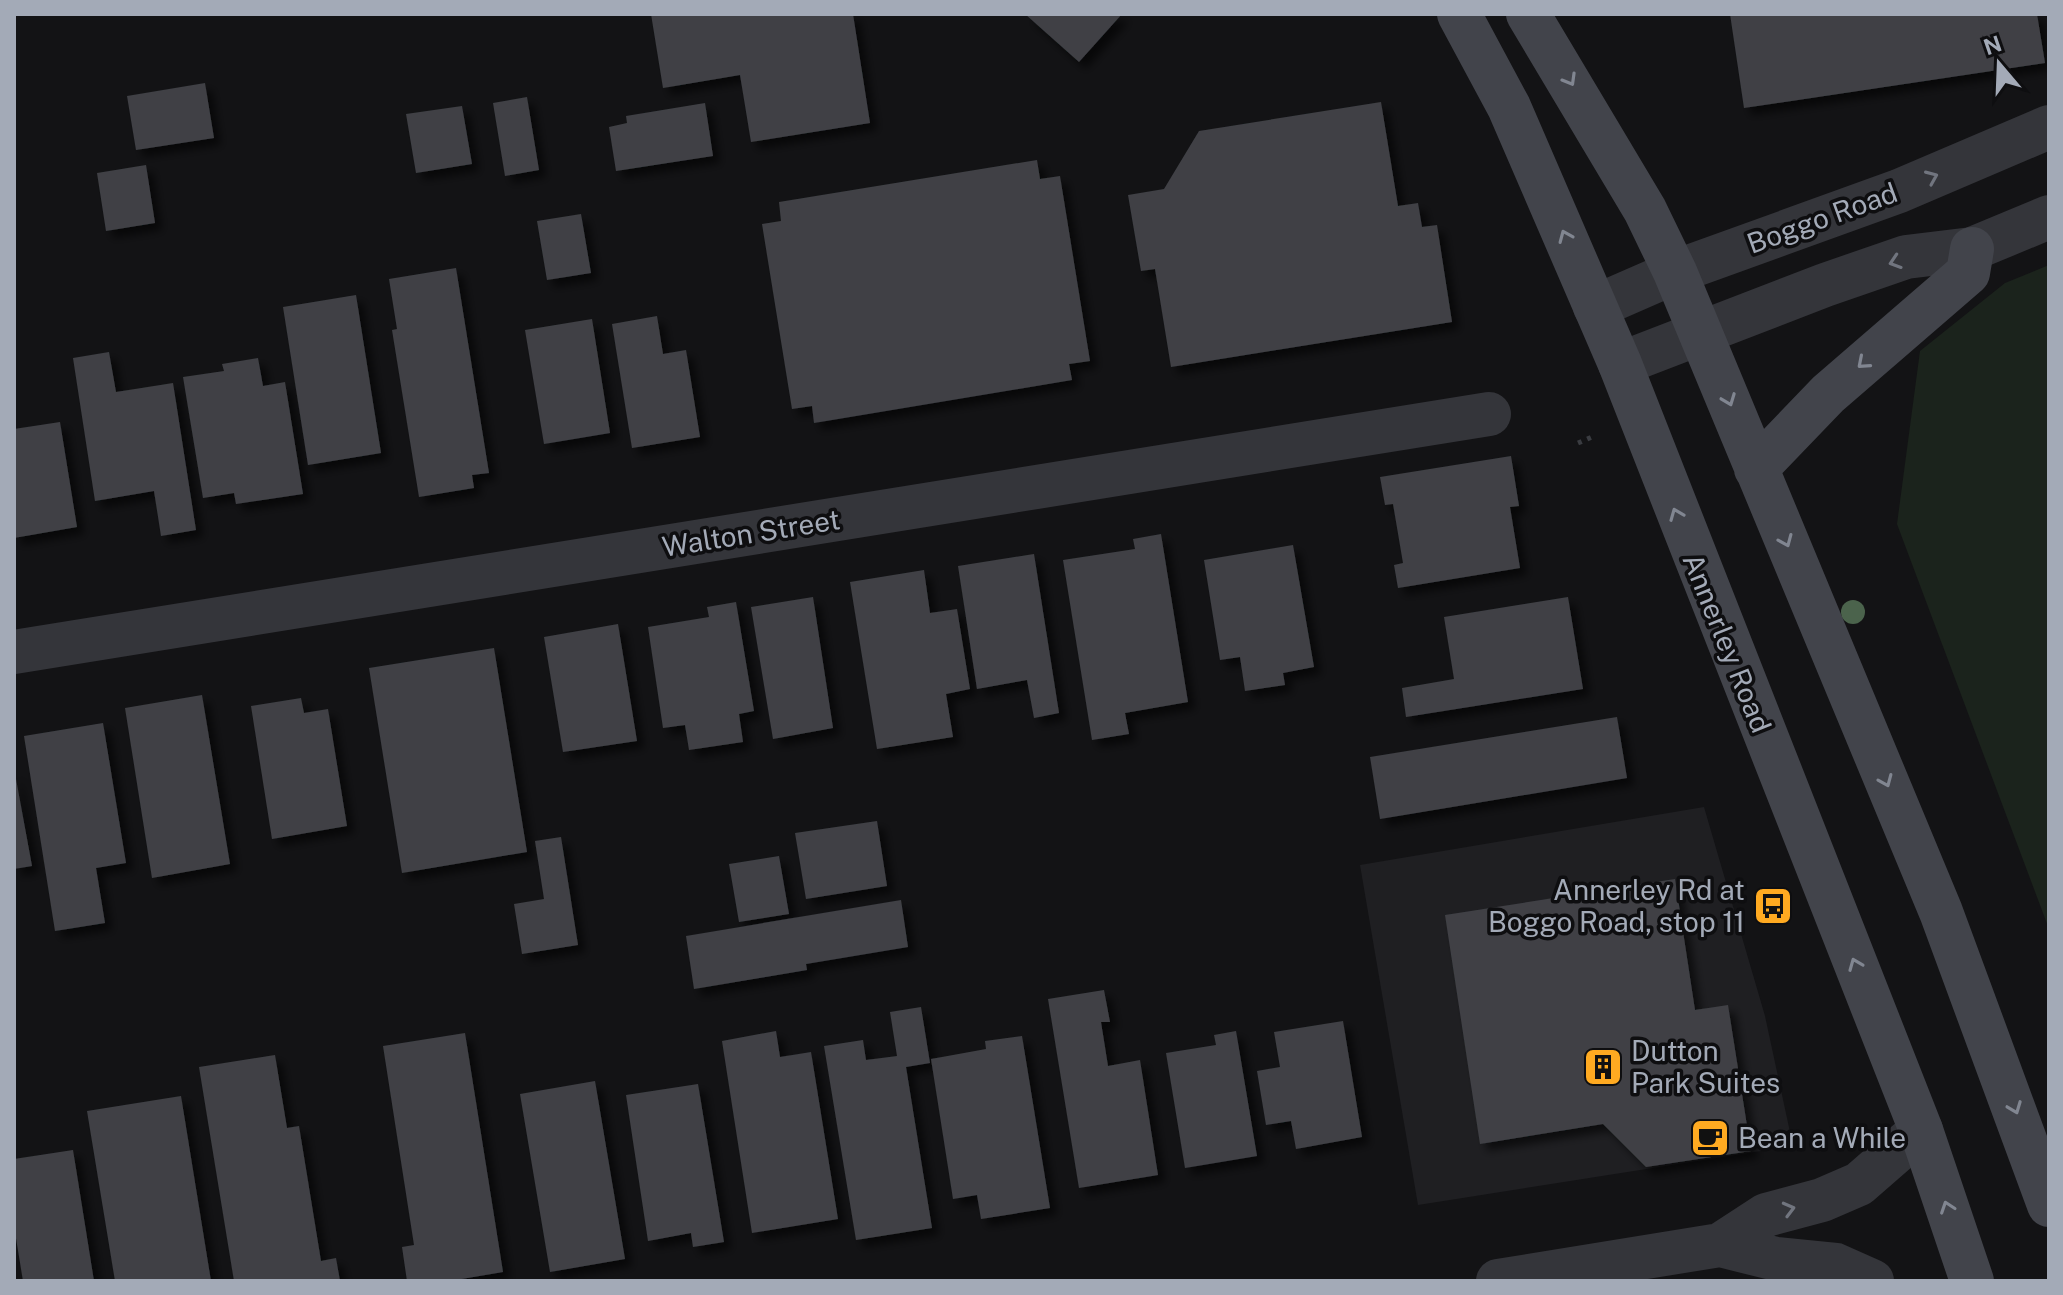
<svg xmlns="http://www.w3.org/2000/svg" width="2063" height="1295" viewBox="0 0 2063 1295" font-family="'Public Sans',sans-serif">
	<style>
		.built { fill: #1f1f22 }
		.green { fill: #1b231c }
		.building { fill: #3f4045; filter: url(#shadow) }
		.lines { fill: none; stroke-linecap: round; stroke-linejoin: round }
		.path { stroke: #3a3c41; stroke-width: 5; stroke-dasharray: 4 6; stroke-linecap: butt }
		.minor { stroke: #34353a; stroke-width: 44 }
		.secondary { stroke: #42444b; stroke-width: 44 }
		.tree { fill: #4b634c }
		.oneway { stroke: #818691 }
		.oneway2 { stroke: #71757f }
		.labels { text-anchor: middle; stroke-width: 7; stroke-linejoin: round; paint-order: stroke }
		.street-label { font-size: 28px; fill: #a3aab7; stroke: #0e0e10 }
		.poi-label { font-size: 28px; fill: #a3aab7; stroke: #0e0e10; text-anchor: start }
	</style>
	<defs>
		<filter id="shadow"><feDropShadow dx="7" dy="7" stdDeviation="4" flood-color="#0009"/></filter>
	</defs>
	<rect width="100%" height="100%" fill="#131315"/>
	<path class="built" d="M 1704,807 L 1765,1016 L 1793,1146 L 1418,1205 L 1360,865 Z"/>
	<path class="green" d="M 2049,265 L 2049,929 L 1897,524 L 1920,351 L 2005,283 Z"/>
	<path class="building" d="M 651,14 L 853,14 L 870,123 L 751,142 L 740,75 L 663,88 Z
		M 1025,14 L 1122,14 L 1079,62 Z
		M 1730,14 L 2037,14 L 2045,63 L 1744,108 Z
		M 205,83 L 214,138 L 136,150 L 127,96 Z
		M 527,97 L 539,170 L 505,176 L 493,103 Z
		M 1381,102 L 1398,206 L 1418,203 L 1422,227 L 1437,225 L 1452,322 L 1171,367 L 1155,269 L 1141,271 L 1128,195 L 1164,189 L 1199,131 Z
		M 705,103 L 713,156 L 616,171 L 609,127 L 627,123 L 626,116 Z
		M 462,106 L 472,164 L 416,173 L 406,114 Z
		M 1037,160 L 1040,179 L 1060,176 L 1090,361 L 1069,364 L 1072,380 L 814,423 L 812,406 L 792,409 L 762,224 L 781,221 L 779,202 Z
		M 146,165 L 155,223 L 106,231 L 97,173 Z
		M 581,214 L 591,273 L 547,280 L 537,221 Z
		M 456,268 L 489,473 L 472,475 L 474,488 L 419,497 L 392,330 L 397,329 L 389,279 Z
		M 356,295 L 381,453 L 308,465 L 283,307 Z
		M 657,316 L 663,354 L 686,350 L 700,437 L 632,448 L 612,324 Z
		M 592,319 L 610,433 L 544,444 L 525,330 Z
		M 109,352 L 116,392 L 173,383 L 196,530 L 161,536 L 154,491 L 95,501 L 73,358 Z
		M 258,358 L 263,386 L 285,382 L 303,494 L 236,504 L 234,493 L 203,498 L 183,377 L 224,371 L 222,364 Z
		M 60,422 L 77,527 L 14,538 L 14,429 Z
		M 1511,456 L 1519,506 L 1510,507 L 1520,568 L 1398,588 L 1394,565 L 1403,563 L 1393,504 L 1385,505 L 1380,477 Z
		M 1161,534 L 1188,702 L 1125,713 L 1129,734 L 1092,740 L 1063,560 L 1135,549 L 1133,539 Z
		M 1293,545 L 1314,667 L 1283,673 L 1285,685 L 1245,691 L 1240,657 L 1220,660 L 1204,560 Z
		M 1034,554 L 1059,713 L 1034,718 L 1027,680 L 977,689 L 958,566 Z
		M 924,570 L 930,613 L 957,609 L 970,689 L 946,694 L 953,737 L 877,749 L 850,582 Z
		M 813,597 L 833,728 L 773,739 L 751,607 Z
		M 1568,597 L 1583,689 L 1406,717 L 1402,688 L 1454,679 L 1444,617 Z
		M 736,602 L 754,711 L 739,714 L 743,742 L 689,750 L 685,725 L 663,728 L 648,627 L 709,617 L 707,607 Z
		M 618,624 L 637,741 L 563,752 L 544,637 Z
		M 494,648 L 527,852 L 402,873 L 369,668 Z
		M 202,695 L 230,864 L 152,878 L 125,708 Z
		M 301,698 L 304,713 L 328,709 L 347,826 L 272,839 L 251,706 Z
		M 1617,717 L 1627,778 L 1380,819 L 1370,757 Z
		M 103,723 L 126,863 L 96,868 L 105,923 L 55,931 L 24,736 Z
		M 14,768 L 32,866 L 14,869 Z
		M 877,821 L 887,886 L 806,899 L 795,833 Z
		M 561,837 L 578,945 L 522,954 L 514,904 L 544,899 L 535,841 Z
		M 779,856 L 789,914 L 739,922 L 729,864 Z
		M 1675,879 L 1695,1010 L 1728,1005 L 1751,1151 L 1646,1167 L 1603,1124 L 1480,1144 L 1445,915 Z
		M 901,900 L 908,947 L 806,964 L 807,970 L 694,989 L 686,936 Z
		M 1104,990 L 1110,1022 L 1101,1022 L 1108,1066 L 1140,1060 L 1158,1175 L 1079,1188 L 1048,999 Z
		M 921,1007 L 930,1063 L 906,1067 L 932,1228 L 856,1240 L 824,1046 L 863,1040 L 866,1060 L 897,1056 L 890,1012 Z
		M 1343,1021 L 1362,1137 L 1296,1149 L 1291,1121 L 1266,1125 L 1257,1071 L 1280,1067 L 1274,1032 Z
		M 776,1031 L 780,1057 L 811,1052 L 838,1219 L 752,1233 L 722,1041 Z
		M 1236,1031 L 1257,1156 L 1185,1168 L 1166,1053 L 1216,1045 L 1214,1035 Z
		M 465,1033 L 503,1272 L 450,1281 L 407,1281 L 402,1247 L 414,1245 L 383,1046 Z
		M 1022,1036 L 1050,1208 L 981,1219 L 977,1195 L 953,1199 L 931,1059 L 986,1049 L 985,1041 Z
		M 275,1055 L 287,1128 L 299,1126 L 321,1261 L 336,1258 L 340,1281 L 234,1281 L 199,1067 Z
		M 595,1081 L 625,1259 L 550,1272 L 520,1094 Z
		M 698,1084 L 724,1242 L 693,1247 L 691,1233 L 648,1241 L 626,1095 Z
		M 181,1096 L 211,1281 L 115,1281 L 87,1111 Z
		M 73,1150 L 94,1281 L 23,1281 L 14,1226 L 14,1159 Z"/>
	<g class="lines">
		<path class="path" d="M 1578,443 L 1592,437"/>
		<path class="minor" d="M 1595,307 L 1675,272 L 1899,191 L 2049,127
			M 1620,364 L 1825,285 L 1906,257 L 1972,249 L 2049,217
			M 14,652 L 1489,414
			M 1720,1245 L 1766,1215 L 1822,1200 L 1859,1184 L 1921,1130
			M 1498,1281 L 1720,1245 L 1776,1259 L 1836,1265 L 1872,1281"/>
		<path class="secondary" d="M 1459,14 L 1509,107 L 1620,364 L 1921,1130 L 1972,1281
			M 1528,14 L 1645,210 L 1675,272 L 1941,912 L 2049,1205
			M 1756,469 L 1828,394 L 1968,273 L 1972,249"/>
	</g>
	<circle class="tree" cx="1853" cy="612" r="12"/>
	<defs><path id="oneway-chevron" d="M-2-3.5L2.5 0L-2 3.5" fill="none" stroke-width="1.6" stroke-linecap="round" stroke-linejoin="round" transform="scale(2)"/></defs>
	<g class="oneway">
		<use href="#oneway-chevron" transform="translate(1570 80) rotate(60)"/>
		<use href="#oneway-chevron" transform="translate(1565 236) rotate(-113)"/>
		<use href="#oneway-chevron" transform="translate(1863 363) rotate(139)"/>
		<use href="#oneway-chevron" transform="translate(1729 400) rotate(69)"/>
		<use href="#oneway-chevron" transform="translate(1676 514) rotate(-112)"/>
		<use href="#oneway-chevron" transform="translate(1786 541) rotate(67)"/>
		<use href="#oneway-chevron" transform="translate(1886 781) rotate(67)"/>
		<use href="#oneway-chevron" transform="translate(1855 964) rotate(-112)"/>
		<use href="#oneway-chevron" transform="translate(2015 1108) rotate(69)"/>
		<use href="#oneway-chevron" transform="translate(1947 1207) rotate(-109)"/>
	</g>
	<g class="oneway2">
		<use href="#oneway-chevron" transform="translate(1932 177) rotate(-23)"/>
		<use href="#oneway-chevron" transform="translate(1895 262) rotate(162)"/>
		<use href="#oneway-chevron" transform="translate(1789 1209) rotate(-15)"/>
	</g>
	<defs>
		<g id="bus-square" transform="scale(2)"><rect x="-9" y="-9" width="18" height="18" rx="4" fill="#ffaa21" stroke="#0e0e10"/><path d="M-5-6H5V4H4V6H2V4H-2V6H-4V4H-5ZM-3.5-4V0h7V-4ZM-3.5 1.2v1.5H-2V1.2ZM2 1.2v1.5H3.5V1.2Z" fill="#111"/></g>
		<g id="building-square" transform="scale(2)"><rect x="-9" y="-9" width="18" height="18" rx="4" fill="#ffaa21" stroke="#0e0e10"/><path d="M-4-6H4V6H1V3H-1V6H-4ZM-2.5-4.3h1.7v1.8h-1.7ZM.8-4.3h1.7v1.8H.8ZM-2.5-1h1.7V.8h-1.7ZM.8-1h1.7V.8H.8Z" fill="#111"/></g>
		<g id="cafe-square" transform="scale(2)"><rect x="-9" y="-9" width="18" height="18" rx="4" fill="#ffaa21" stroke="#0e0e10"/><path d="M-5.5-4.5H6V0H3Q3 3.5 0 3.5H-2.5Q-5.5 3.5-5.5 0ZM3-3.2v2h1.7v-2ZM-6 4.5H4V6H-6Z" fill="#111"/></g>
	</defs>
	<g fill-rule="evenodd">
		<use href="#bus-square" x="1773" y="906"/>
		<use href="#building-square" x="1603" y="1067"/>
		<use href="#cafe-square" x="1710" y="1138"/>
	</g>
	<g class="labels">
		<g class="street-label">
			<text transform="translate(1822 218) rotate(-20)" y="10">Boggo Road</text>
			<text transform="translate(751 533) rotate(-9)" y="10">Walton Street</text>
			<text transform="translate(1727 643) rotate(68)" y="10">Annerley Road</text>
		</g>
		<g class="poi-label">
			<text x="1745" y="900" text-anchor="end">Annerley Rd at<tspan x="1745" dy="32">Boggo Road, stop 11</tspan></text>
			<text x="1631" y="1061">Dutton<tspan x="1631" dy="32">Park Suites</tspan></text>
			<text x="1738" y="1148">Bean a While</text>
		</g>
	</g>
	<rect width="2063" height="1295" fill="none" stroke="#a3aab7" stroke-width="32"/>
	<g transform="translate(1999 64) rotate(341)" stroke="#0e0e10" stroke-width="6" paint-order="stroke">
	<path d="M0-6L14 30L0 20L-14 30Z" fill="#a3aab7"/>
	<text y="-12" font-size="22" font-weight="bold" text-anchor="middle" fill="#a3aab7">N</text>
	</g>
</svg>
